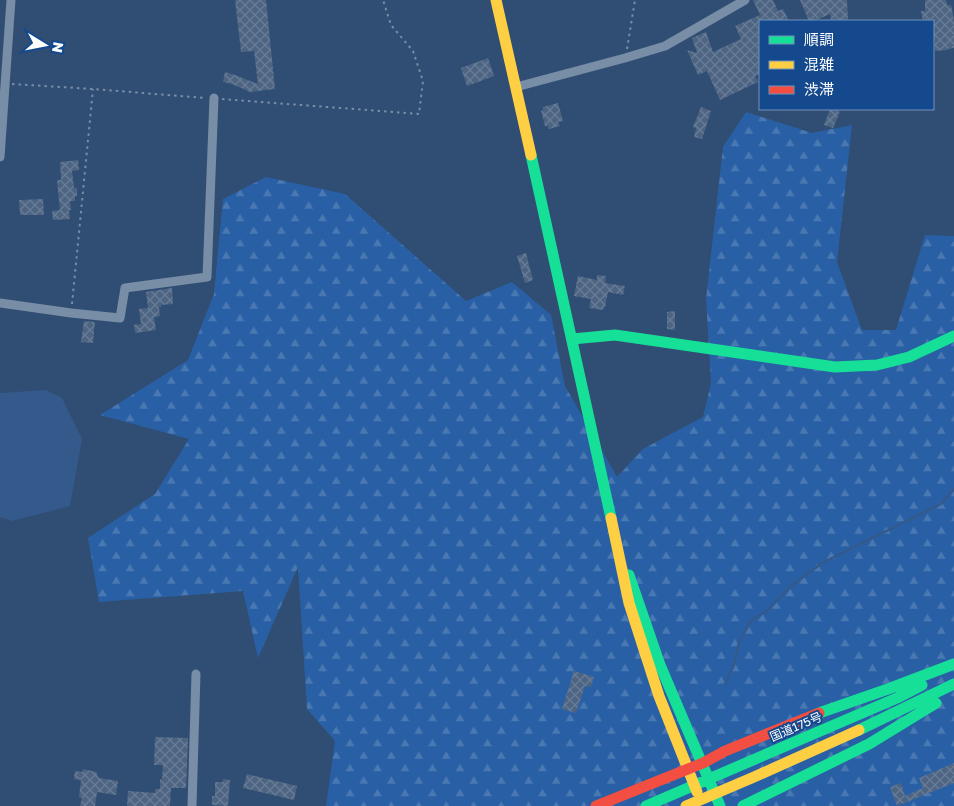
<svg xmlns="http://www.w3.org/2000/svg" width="954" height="806" viewBox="0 0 954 806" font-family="'Golos Text','Noto Sans JP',sans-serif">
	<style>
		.forest { fill: url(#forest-firs) }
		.water { fill: #34598b }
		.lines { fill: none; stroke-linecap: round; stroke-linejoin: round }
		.stream { stroke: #34598b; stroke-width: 2.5 }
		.building { fill: url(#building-cross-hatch) }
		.path { stroke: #788da6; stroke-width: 2; stroke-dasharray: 2.5 4; stroke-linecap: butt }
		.street { stroke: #788da6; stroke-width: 9 }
		.fast { stroke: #16e098; stroke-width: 11 }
		.slow { stroke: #ffcf43; stroke-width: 11 }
		.jam { stroke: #f24e42; stroke-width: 11 }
		.labels { text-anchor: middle; stroke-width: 4; stroke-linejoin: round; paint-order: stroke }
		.street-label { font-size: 12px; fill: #fff; stroke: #15498e }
	</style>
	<defs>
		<pattern id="forest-firs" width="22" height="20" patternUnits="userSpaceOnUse" patternTransform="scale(1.25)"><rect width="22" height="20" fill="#2960a5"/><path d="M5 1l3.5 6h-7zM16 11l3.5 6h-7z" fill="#4978b2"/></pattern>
		<pattern id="building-cross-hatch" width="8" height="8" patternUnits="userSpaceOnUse" patternTransform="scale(1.25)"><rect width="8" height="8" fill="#4d6583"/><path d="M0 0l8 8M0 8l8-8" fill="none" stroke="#687c96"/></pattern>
	</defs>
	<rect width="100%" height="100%" fill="#304d73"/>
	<path class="forest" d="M 746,112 L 812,133 L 852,125 L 837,262 L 862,330 L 896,330 L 925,235 L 954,236 L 954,806 L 326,806 L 335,741 L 307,709 L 298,567 L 258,658 L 243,591 L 99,602 L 88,538 L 155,494 L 189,439 L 100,415 L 188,360 L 214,294 L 223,199 L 266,177 L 345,194 L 466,301 L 512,282 L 551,315 L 565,386 L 617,477 L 643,449 L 703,417 L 711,383 L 706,299 L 723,147 Z"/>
	<path class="water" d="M 46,390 L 62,398 L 82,439 L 70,506 L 12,521 L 0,517 L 0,393 Z"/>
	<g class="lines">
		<path class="stream" d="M 725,684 L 734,665 L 739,642 L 751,621 L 768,610 L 790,587 L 822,563 L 941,504 L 954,489"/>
	</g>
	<path class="building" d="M 235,0 L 266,0 L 275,89 L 250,92 L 232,84 L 223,82 L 225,72 L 235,75 L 258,84 L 254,51 L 241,52 Z
		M 753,0 L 773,0 L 778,11 L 783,9 L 789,21 L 760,21 L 760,74 L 755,76 L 758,82 L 720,100 L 707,71 L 698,75 L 687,50 L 697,53 L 692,38 L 706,32 L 713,52 L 741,39 L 735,26 L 760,15 Z
		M 800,0 L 847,0 L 848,21 L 831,21 L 830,14 L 814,21 L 809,21 Z
		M 925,0 L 946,0 L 947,5 L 951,5 L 954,20 L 954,48 L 947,49 L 948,50 L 935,51 L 933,19 L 923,21 L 921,11 L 925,11 Z
		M 488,58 L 494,76 L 467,86 L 461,68 Z
		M 558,103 L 563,121 L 558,122 L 560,126 L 549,129 L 548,126 L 545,126 L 541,111 L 543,110 L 543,107 Z
		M 701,107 L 711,111 L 702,139 L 694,137 L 696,128 L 693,127 Z
		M 830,109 L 838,109 L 838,111 L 840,112 L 833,128 L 824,125 Z
		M 78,160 L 79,170 L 72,171 L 74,188 L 77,188 L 77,196 L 75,196 L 75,201 L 70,201 L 71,210 L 69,210 L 70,219 L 53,220 L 52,211 L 60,210 L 57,180 L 61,180 L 60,162 Z
		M 43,199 L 44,215 L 20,215 L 19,200 Z
		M 526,253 L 533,280 L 525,283 L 517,256 Z
		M 597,275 L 606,276 L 605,283 L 625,286 L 623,295 L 608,292 L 605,307 L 604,307 L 603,310 L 589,308 L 591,299 L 574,296 L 578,276 L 597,280 Z
		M 172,288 L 173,304 L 161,305 L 161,307 L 159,307 L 160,316 L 154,317 L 156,330 L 135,333 L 134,325 L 141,324 L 139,309 L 148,308 L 146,292 Z
		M 675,311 L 675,330 L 667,329 L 667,312 Z
		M 84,321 L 95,322 L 93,343 L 81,342 Z
		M 574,671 L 594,677 L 591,687 L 585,686 L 576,713 L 562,709 Z
		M 155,737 L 188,738 L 186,788 L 171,788 L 170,806 L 127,806 L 128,791 L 155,793 L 155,789 L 160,789 L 160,779 L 162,780 L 163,765 L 154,765 Z
		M 954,763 L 954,783 L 897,806 L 890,787 L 901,783 L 905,796 L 923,788 L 919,778 Z
		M 83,769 L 96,772 L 99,778 L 118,781 L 116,795 L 97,792 L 95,806 L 80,806 L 82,798 L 79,797 L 81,780 L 74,779 L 75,771 L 82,772 Z
		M 247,774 L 297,786 L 294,800 L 243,788 Z
		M 223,779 L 230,780 L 228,806 L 212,805 L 212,796 L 215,796 L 215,782 L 223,782 Z"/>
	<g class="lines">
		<path class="path" d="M 627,49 L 635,0
			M 12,84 L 93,89 L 205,98
			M 222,99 L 419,114 L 423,81 L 413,51 L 391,25 L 383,0
			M 72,304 L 93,89"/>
		<path class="street" d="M 516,87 L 625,58 L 665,46 L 745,0
			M 0,157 L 11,0
			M 0,303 L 71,313 L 120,318 L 125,288 L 207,277 L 214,98
			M 192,806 L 196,674"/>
		<path class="fast" d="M 531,155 L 611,518
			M 572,339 L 615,335 L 835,367 L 877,365 L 909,357 L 954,336
			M 629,575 L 660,665 L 720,806
			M 819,713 L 888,689 L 954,664
			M 859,730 L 954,684
			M 646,806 L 897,698 L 922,685
			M 743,806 L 869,744 L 936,703"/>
		<path class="slow" d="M 496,0 L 531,155
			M 611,518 L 629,603 L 659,696 L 697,792
			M 686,806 L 754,777 L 859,730"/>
		<path class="jam" d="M 596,806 L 703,763 L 725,751 L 819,713"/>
	</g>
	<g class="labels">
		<g class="street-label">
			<text transform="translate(796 727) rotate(-23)" y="4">国道175号</text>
		</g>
	</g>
	<rect x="759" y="20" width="175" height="90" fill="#15498e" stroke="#7392bb"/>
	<rect x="769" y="36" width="25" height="8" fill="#16e098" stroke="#7392bb"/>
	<text x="804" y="45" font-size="15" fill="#ffffff">順調</text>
	<rect x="769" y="61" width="25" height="8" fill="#ffcf43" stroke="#7392bb"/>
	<text x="804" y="70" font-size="15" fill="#ffffff">混雑</text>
	<rect x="769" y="86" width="25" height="8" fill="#f24e42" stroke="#7392bb"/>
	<text x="804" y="95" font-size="15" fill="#ffffff">渋滞</text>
	<g transform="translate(45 45) rotate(100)" stroke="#15498e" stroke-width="4" paint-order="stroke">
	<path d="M0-4L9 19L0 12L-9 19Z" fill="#ffffff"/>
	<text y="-8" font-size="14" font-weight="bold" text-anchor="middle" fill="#ffffff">N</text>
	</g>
</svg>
